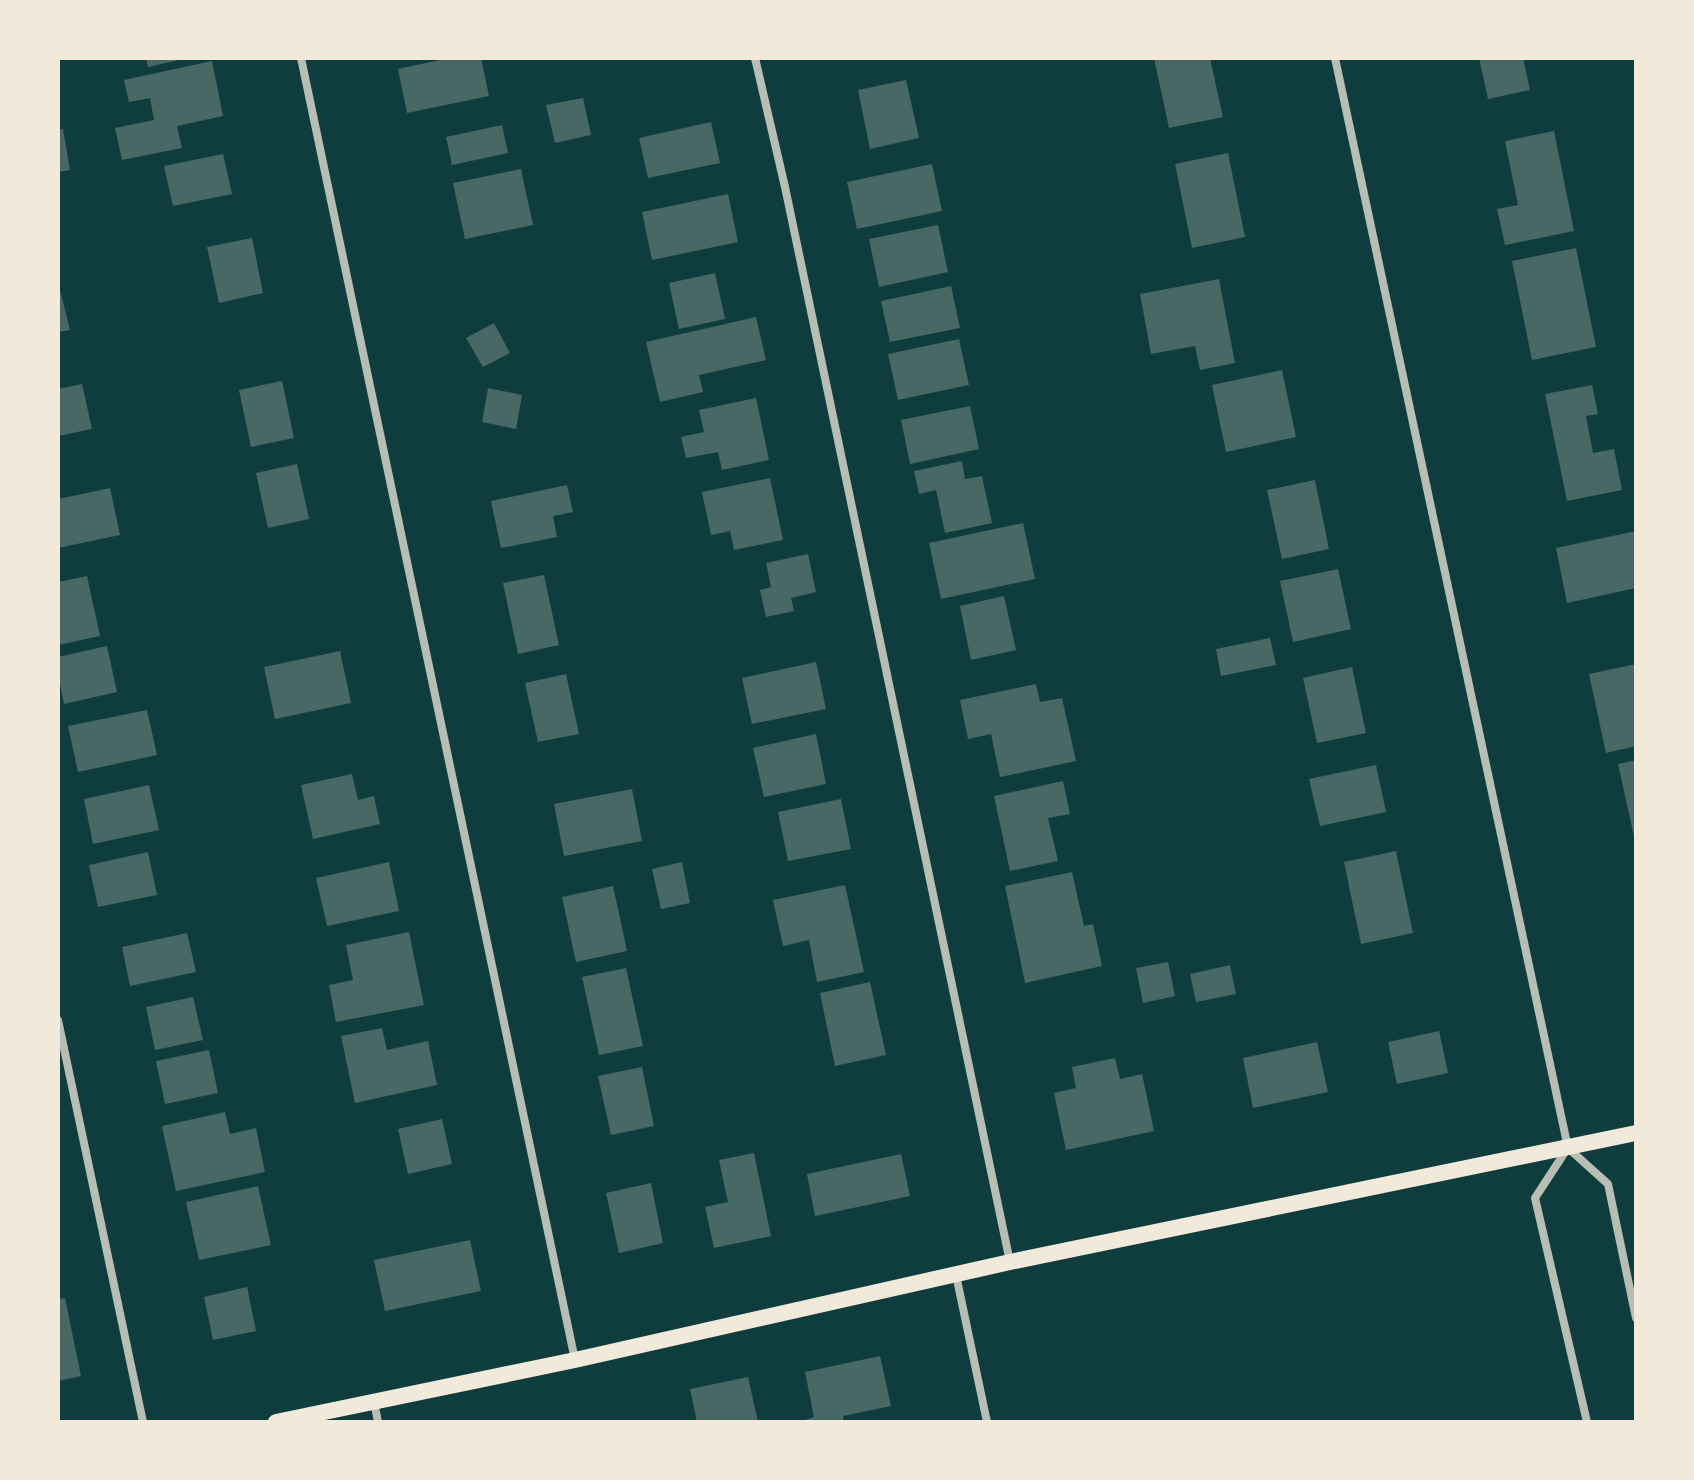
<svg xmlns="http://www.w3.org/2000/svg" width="1694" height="1480" viewBox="0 0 1694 1480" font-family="Raleway,sans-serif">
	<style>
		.building { fill: #486865 }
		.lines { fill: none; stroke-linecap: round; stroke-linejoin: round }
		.minor { stroke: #b8beb3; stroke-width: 8 }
		.secondary { stroke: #f1e9da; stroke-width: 16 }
	</style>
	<rect width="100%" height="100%" fill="#0f3d3e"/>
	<path class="building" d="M 146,58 L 183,58 L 183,59 L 148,67 Z
		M 449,58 L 481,58 L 489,96 L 407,113 L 398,69 Z
		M 1154,58 L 1210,58 L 1223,117 L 1169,128 Z
		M 1479,58 L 1523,58 L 1530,90 L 1488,99 Z
		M 212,61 L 223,116 L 177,126 L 182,148 L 122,160 L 115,128 L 154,120 L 150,98 L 129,102 L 124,80 Z
		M 906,80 L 919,138 L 870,149 L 858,90 Z
		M 583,98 L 591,135 L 555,143 L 546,105 Z
		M 711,122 L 720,163 L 648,178 L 639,138 Z
		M 502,125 L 508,153 L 452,165 L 446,137 Z
		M 63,129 L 70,170 L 58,172 L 58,130 Z
		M 1554,131 L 1574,231 L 1505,245 L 1497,209 L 1518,205 L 1505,141 Z
		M 1228,153 L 1245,237 L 1192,248 L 1175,164 Z
		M 223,154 L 232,194 L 173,206 L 164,166 Z
		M 932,164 L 942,211 L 857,229 L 847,182 Z
		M 521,169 L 533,225 L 465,239 L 453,183 Z
		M 728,194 L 738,242 L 652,260 L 642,212 Z
		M 938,225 L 948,272 L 879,287 L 869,239 Z
		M 252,238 L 263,293 L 219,303 L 207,247 Z
		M 1576,248 L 1596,347 L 1532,360 L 1512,261 Z
		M 715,273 L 725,319 L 679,329 L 669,283 Z
		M 1219,279 L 1235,363 L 1200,370 L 1195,346 L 1151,354 L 1140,294 Z
		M 58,282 L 70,330 L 58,332 Z
		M 951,286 L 960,328 L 890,342 L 881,301 Z
		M 756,317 L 766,360 L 699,375 L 703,392 L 660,402 L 646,342 Z
		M 494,323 L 510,353 L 483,367 L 466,338 Z
		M 959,339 L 969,385 L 898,400 L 888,354 Z
		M 1282,370 L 1296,437 L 1226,452 L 1212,385 Z
		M 282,381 L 294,438 L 251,447 L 239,390 Z
		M 82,384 L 92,429 L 58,436 L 58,389 Z
		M 1592,385 L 1598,414 L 1586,416 L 1593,453 L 1614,449 L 1622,490 L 1567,501 L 1545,394 Z
		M 488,388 L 522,395 L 516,429 L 482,422 Z
		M 756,398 L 769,460 L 722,470 L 718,452 L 686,458 L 681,437 L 704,432 L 699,410 Z
		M 970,406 L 979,449 L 910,464 L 901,420 Z
		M 962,461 L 965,479 L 982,476 L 992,523 L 945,533 L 936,490 L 919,494 L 914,471 Z
		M 297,464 L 309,519 L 268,528 L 256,473 Z
		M 770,478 L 783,540 L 734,550 L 730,531 L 711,535 L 702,492 Z
		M 1315,480 L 1329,549 L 1282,559 L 1267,490 Z
		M 567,485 L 573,512 L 553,516 L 557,537 L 501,548 L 491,501 Z
		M 110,488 L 120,535 L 58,548 L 58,499 Z
		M 1023,523 L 1035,579 L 941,599 L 929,543 Z
		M 1636,531 L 1636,588 L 1567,603 L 1556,548 Z
		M 808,554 L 816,592 L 791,598 L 794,611 L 766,617 L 760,590 L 771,587 L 766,563 Z
		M 1338,569 L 1351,629 L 1293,642 L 1280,581 Z
		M 544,575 L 559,645 L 518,654 L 503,583 Z
		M 87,576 L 100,636 L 58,645 L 58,582 Z
		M 1004,596 L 1016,650 L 971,660 L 960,606 Z
		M 1270,638 L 1276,665 L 1221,676 L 1216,649 Z
		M 107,646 L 117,692 L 64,704 L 58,674 L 58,657 Z
		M 340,651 L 351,703 L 275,719 L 264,667 Z
		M 816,662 L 826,709 L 752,724 L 742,678 Z
		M 1636,664 L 1636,746 L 1606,753 L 1589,674 Z
		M 1352,667 L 1366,733 L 1317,743 L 1303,678 Z
		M 566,674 L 579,734 L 538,742 L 525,683 Z
		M 1036,684 L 1040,702 L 1062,698 L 1076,761 L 1000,777 L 991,734 L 968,739 L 960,700 Z
		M 147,710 L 157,755 L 78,772 L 68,726 Z
		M 816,734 L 826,784 L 764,797 L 753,748 Z
		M 1636,760 L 1636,841 L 1635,841 L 1618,764 Z
		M 1376,765 L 1386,812 L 1320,826 L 1309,779 Z
		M 352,774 L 358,800 L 374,796 L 380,824 L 313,839 L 301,785 Z
		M 1063,781 L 1070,814 L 1048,818 L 1058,861 L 1010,871 L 994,796 Z
		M 149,785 L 159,830 L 93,844 L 84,799 Z
		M 632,789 L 642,841 L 564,856 L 554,804 Z
		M 841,799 L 851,849 L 788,861 L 778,812 Z
		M 1396,851 L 1413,933 L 1361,944 L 1344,862 Z
		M 148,852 L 157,895 L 98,907 L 89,865 Z
		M 389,862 L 399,911 L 327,926 L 316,878 Z
		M 682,862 L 690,903 L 661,909 L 652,869 Z
		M 1072,872 L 1084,926 L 1093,924 L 1102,966 L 1025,983 L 1005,886 Z
		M 845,885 L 864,972 L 817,982 L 809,940 L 783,946 L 773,900 Z
		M 613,886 L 627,951 L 576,962 L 562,897 Z
		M 409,932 L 424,1005 L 336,1022 L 329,985 L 353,980 L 346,945 Z
		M 187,933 L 196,972 L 130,986 L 122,947 Z
		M 1168,962 L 1175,996 L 1143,1003 L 1136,968 Z
		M 1230,965 L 1236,994 L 1196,1002 L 1190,974 Z
		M 626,968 L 643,1046 L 599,1055 L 582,977 Z
		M 870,982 L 886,1055 L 835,1066 L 820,993 Z
		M 193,997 L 203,1040 L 155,1050 L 146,1007 Z
		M 382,1028 L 387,1050 L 428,1041 L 437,1085 L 355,1103 L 341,1036 Z
		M 1439,1031 L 1448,1073 L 1397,1084 L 1388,1042 Z
		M 1317,1042 L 1328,1092 L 1253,1108 L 1243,1058 Z
		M 209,1050 L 218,1093 L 165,1104 L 156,1061 Z
		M 1115,1058 L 1120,1079 L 1142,1074 L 1154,1131 L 1066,1150 L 1054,1093 L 1076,1088 L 1072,1067 Z
		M 642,1067 L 654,1126 L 611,1135 L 598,1076 Z
		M 225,1112 L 230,1134 L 256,1128 L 265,1172 L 176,1191 L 162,1126 Z
		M 442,1119 L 452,1164 L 408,1174 L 398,1129 Z
		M 754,1153 L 771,1236 L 714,1248 L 705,1207 L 728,1202 L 719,1160 Z
		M 901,1154 L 910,1196 L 815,1216 L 807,1174 Z
		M 651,1183 L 663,1243 L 619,1253 L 606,1193 Z
		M 258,1186 L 271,1245 L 199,1260 L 186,1202 Z
		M 470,1240 L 481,1291 L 385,1311 L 374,1260 Z
		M 247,1287 L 256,1331 L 213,1340 L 204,1297 Z
		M 65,1298 L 81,1376 L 58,1381 L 58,1299 Z
		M 880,1356 L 891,1406 L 843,1416 L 844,1422 L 799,1422 L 814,1417 L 805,1372 Z
		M 748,1377 L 758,1422 L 697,1422 L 690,1389 Z"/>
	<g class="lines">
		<path class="minor" d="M 301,58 L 575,1360
			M 755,58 L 785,187 L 1010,1262
			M 1335,58 L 1568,1148 L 1608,1184 L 1636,1318
			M 58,1020 L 143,1422
			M 1567,1149 L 1535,1198 L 1587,1422
			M 956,1275 L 987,1422
			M 374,1402 L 378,1422"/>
		<path class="secondary" d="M 276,1422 L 575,1360 L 1010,1262 L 1636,1133"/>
	</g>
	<rect width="1694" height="1480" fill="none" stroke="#f1e9da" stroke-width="120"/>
</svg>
